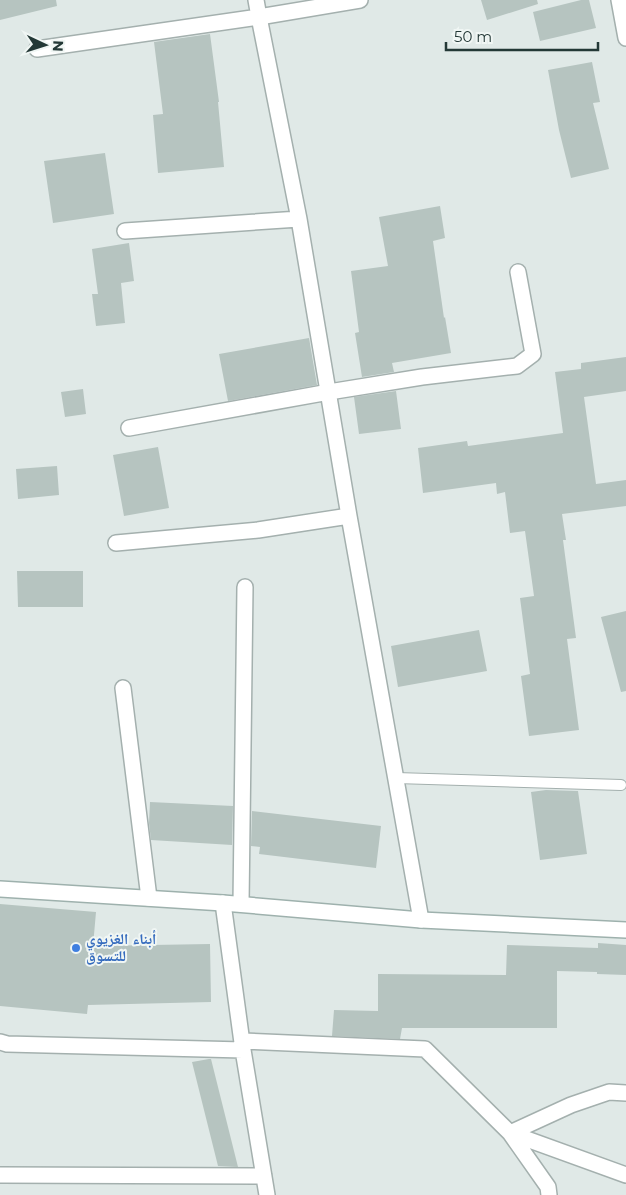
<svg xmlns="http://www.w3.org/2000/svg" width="626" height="1195" viewBox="0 0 626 1195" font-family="Montserrat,'Noto Naskh Arabic',sans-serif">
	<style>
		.building { fill: #b6c4c0 }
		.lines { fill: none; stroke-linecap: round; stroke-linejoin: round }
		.service-casing { stroke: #a4b0ae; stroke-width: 12 }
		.minor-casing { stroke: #a4b0ae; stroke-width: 18 }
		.secondary-casing { stroke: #9eb1ad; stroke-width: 18 }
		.service { stroke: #fff; stroke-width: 10 }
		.minor { stroke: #fff; stroke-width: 15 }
		.secondary { stroke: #fff; stroke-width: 15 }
		.shop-dot { fill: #3f7fe0; stroke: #f0f6f4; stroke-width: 2 }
		.labels { text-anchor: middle; stroke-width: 4; stroke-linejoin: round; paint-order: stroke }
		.shop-label { font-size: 15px; font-weight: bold; fill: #366cbe; stroke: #f0f6f4; text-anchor: start }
	</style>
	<rect width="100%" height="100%" fill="#e0e9e7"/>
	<path class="building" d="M 0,0 L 56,0 L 57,6 L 0,20 Z
		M 481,0 L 537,0 L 538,4 L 487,20 Z
		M 581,0 L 589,0 L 596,28 L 540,41 L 533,12 Z
		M 210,34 L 219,102 L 218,102 L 224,167 L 158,173 L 153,115 L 163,114 L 154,42 Z
		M 592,62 L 600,102 L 593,103 L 609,169 L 571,178 L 559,130 L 548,70 Z
		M 105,153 L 114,214 L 53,223 L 44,161 Z
		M 440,206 L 445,238 L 433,241 L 444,318 L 445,317 L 451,353 L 392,363 L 394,372 L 362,377 L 355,333 L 359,332 L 351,271 L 388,266 L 379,217 Z
		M 129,243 L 134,281 L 121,283 L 125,323 L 96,326 L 92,294 L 98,294 L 92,249 Z
		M 309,338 L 317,385 L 228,401 L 219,354 Z
		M 626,357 L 626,391 L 584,397 L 596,484 L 626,480 L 626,506 L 562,514 L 566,540 L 563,540 L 576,638 L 567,639 L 579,730 L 529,736 L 521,676 L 530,674 L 520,598 L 534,596 L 525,531 L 510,533 L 505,492 L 497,494 L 496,483 L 423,493 L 418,448 L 467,441 L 468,446 L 563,433 L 555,372 L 581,369 L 581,363 Z
		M 83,389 L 86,414 L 65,417 L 61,392 Z
		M 396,391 L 401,429 L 359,434 L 354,397 Z
		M 158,447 L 169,508 L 124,516 L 113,455 Z
		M 57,466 L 59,495 L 18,499 L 16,469 Z
		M 17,571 L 83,571 L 83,607 L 18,607 Z
		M 626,611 L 626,691 L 621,692 L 601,617 Z
		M 479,630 L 487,671 L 398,687 L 391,646 Z
		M 546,790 L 578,791 L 587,854 L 540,860 L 531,792 Z
		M 150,802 L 233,806 L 232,845 L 151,840 L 149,823 Z
		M 252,811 L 381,826 L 376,868 L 259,854 L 260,847 L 251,846 Z
		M 0,904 L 96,912 L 93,946 L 210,944 L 211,1002 L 88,1005 L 87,1014 L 0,1006 Z
		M 598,943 L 626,945 L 626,975 L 597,974 L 597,972 L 557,971 L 557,1028 L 402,1028 L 400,1039 L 332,1036 L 334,1010 L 378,1011 L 378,974 L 506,975 L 507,945 L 598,948 Z
		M 209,1059 L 211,1059 L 238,1167 L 218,1166 L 192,1062 Z"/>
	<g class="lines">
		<g class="service-casing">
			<path id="service" d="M 396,778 L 621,785"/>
		</g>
		<g class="minor-casing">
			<path id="minor" d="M 256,0 L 259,17 L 299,219 L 349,516 L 421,920
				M 619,0 L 626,38
				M 37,49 L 259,17 L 360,0
				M 125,231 L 299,219
				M 129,428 L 329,392 L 422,377 L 517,366 L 533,354 L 518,272
				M 116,543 L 258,530 L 349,516
				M 123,688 L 149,898
				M 223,903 L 243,1050 L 267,1195
				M 241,904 L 245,587
				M 243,1041 L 425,1049 L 510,1133 L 548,1187 L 549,1195
				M 0,1042 L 7,1044 L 243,1050
				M 626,1093 L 609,1092 L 571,1105 L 510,1133 L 626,1175
				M 0,1175 L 264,1176"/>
		</g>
		<g class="secondary-casing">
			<path id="secondary" d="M 0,889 L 223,903 L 421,920 L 626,930"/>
		</g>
		<use href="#service" class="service"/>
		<use href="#minor" class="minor"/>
		<use href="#secondary" class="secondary"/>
	</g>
	<circle class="shop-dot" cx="76" cy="948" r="5"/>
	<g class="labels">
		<g class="shop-label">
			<text x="86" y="944">أبناء الغزيوي<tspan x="86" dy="17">للتسوق</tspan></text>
		</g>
	</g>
	<g transform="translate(45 45) rotate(94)" stroke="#f0f6f4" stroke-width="4" paint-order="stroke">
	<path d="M0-4L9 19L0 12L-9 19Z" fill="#233836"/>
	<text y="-8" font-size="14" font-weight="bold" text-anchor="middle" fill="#233836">N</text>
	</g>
	<path d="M446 42v8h152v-8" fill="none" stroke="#233836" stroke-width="2.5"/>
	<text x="454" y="42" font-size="15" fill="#233836" stroke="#f0f6f4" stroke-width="4" paint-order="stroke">50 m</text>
</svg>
